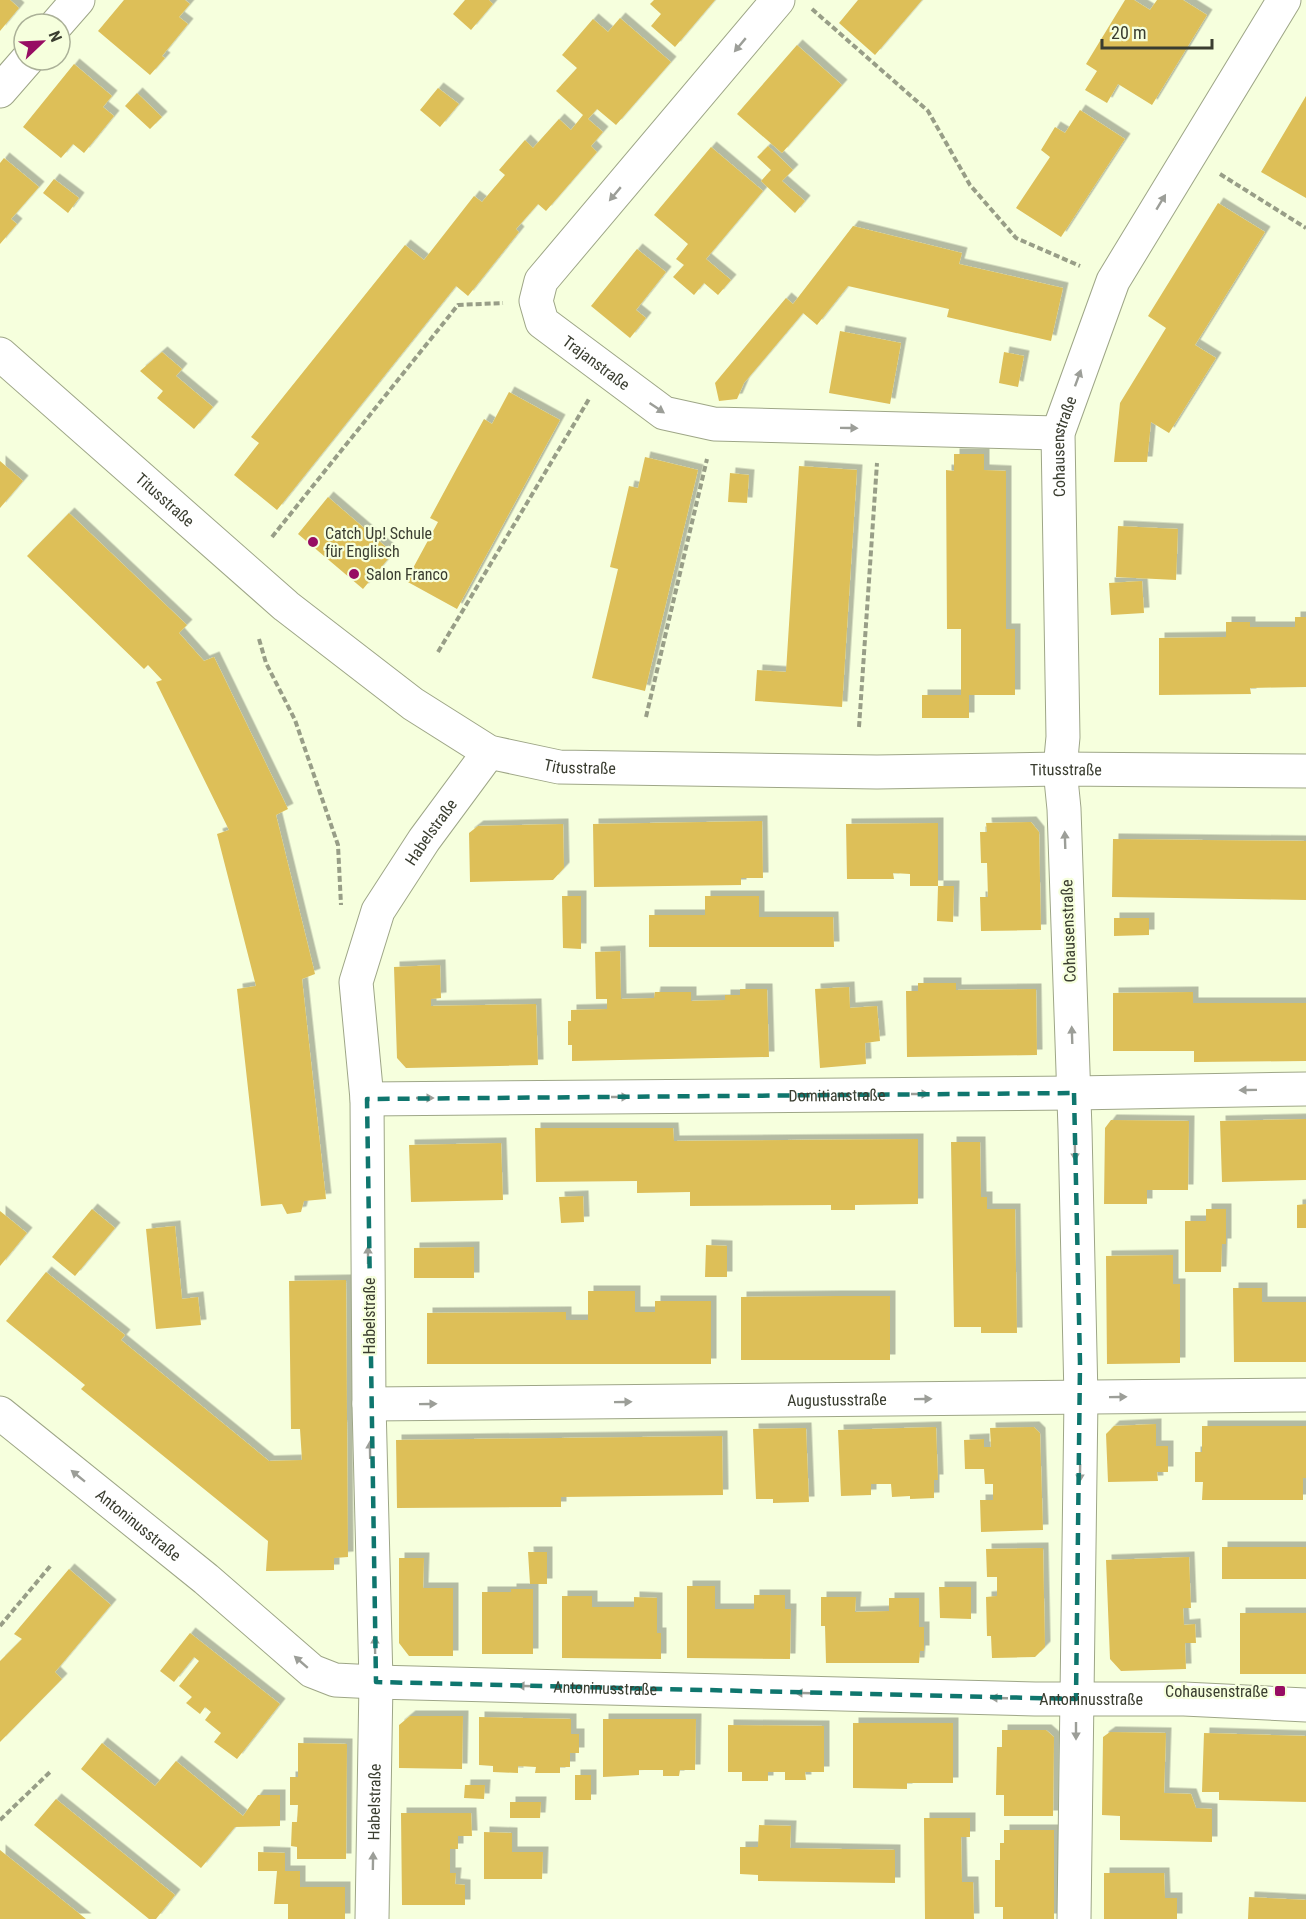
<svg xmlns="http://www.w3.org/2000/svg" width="1306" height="1919" viewBox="0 0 1306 1919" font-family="'Roboto Condensed',sans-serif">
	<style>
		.building { fill: #ddbf59; filter: url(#shadow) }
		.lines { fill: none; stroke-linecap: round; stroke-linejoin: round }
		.minor-casing { stroke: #9ea687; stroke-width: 35 }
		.path { stroke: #989e87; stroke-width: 4; stroke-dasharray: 6 3; stroke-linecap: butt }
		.minor { stroke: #fff; stroke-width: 33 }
		.oneway { fill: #9c9e98 }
		.marked { fill: none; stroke: #0f766e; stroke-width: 4.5; stroke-dasharray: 12 8; stroke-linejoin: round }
		.poi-dot { fill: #970d63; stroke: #f6ffdd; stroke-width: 2 }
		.labels { text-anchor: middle; stroke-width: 4.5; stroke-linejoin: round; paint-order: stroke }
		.street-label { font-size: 16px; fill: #3a3d30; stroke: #f6ffdd }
		.poi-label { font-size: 16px; fill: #3a3d30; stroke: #f6ffdd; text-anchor: start }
	</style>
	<defs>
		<filter id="shadow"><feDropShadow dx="5.5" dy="-5.5" stdDeviation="0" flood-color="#0004"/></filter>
	</defs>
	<rect width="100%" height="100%" fill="#f6ffdd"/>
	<path class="building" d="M 0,0 L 10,0 L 19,8 L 0,31 Z
		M 124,0 L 185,0 L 190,4 L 179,17 L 188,24 L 162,56 L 165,58 L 150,75 L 98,31 Z
		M 465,0 L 489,0 L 493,4 L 471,30 L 453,14 Z
		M 654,0 L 715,0 L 675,47 L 651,26 L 661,14 L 650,4 Z
		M 858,0 L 922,0 L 875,55 L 839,23 Z
		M 1125,0 L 1134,0 L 1150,10 L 1157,0 L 1183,0 L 1207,15 L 1152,105 L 1118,84 L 1107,103 L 1085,90 L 1097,71 L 1086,64 Z
		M 620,18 L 671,62 L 616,125 L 597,109 L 588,119 L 603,132 L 591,146 L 597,152 L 546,211 L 538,204 L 516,229 L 519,232 L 468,296 L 456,286 L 277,510 L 234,475 L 259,443 L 251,437 L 405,245 L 424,260 L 474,196 L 482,202 L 505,175 L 499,170 L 525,140 L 533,148 L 559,119 L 571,130 L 583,115 L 556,91 L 577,68 L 562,55 L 593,19 L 608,32 Z
		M 797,45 L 842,85 L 782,153 L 737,114 Z
		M 74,64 L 112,96 L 103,107 L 114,116 L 84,153 L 73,144 L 61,158 L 23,127 Z
		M 438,88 L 459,104 L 440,127 L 420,110 Z
		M 137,93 L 162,117 L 150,129 L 125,106 Z
		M 1306,96 L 1306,198 L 1261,172 Z
		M 1080,110 L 1125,139 L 1061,237 L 1016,208 L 1050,157 L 1041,150 L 1055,127 L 1065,133 Z
		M 768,146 L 793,170 L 782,181 L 805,201 L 795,213 L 761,181 L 771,170 L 757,157 Z
		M 711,147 L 763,191 L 706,259 L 731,280 L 718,295 L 704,283 L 694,295 L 673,277 L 684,265 L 676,259 L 688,244 L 654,215 Z
		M 4,158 L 39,187 L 11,219 L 17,224 L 0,244 L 0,163 Z
		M 54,179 L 79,198 L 68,213 L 43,193 Z
		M 1218,203 L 1265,232 L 1195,345 L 1216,358 L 1169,433 L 1151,422 L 1147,462 L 1114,462 L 1120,403 L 1166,328 L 1148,316 Z
		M 853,226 L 962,253 L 959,264 L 1063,288 L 1051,341 L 947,317 L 949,309 L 848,286 L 817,325 L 803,313 L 744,383 L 737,399 L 719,401 L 715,383 L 786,298 L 793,304 Z
		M 637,249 L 666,272 L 636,310 L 646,318 L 630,338 L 591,306 Z
		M 840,331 L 901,343 L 890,404 L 829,393 Z
		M 162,352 L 182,369 L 176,376 L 213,407 L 194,429 L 157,398 L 163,391 L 140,371 Z
		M 1004,352 L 1024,356 L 1018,387 L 999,383 Z
		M 509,392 L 560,420 L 457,609 L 406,581 L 438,522 L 430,518 L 457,468 L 484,419 L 492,424 Z
		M 954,454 L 984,454 L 984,470 L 1006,471 L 1006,629 L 1015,629 L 1015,695 L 969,695 L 969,718 L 922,718 L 922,695 L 961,695 L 961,629 L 947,629 L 946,470 L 954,471 Z
		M 645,457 L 698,470 L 645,691 L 592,678 L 618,569 L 610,567 L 623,512 L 629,486 L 638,488 Z
		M 0,461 L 23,481 L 0,508 Z
		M 799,466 L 857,470 L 842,707 L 755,701 L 757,670 L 786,672 Z
		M 730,473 L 749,475 L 747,503 L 728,502 Z
		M 328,497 L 393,553 L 363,589 L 298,534 Z
		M 69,513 L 187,625 L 179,633 L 204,661 L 214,657 L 288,809 L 276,815 L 315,974 L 302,979 L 326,1199 L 304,1201 L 301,1212 L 287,1214 L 282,1204 L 261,1206 L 237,989 L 256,986 L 217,834 L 229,830 L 156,682 L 162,680 L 148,665 L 144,669 L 27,556 Z
		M 1118,526 L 1178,529 L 1176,580 L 1116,577 Z
		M 1142,581 L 1144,613 L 1111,615 L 1109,583 Z
		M 1295,617 L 1306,617 L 1306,687 L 1250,688 L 1251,694 L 1159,695 L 1159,638 L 1226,637 L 1226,622 L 1250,622 L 1250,627 L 1295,627 Z
		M 762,821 L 763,878 L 741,878 L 741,885 L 594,887 L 593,824 Z
		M 1031,822 L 1039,832 L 1041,930 L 981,931 L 980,897 L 988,897 L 987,863 L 981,863 L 980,832 L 987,832 L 986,823 Z
		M 938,823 L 938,886 L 910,886 L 910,874 L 893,873 L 894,879 L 847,879 L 846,824 Z
		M 563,824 L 564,868 L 553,880 L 470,882 L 469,833 L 478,826 Z
		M 1113,839 L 1306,841 L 1306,900 L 1112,897 Z
		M 938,886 L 954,886 L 953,922 L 937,921 Z
		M 562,896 L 581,896 L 581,949 L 563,948 Z
		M 705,896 L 759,896 L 759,917 L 833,917 L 834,947 L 649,947 L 649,915 L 705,915 Z
		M 1114,918 L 1149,918 L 1149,935 L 1114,936 Z
		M 620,951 L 621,999 L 654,998 L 655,992 L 691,992 L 691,1001 L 725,1000 L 725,995 L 740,995 L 740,989 L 767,989 L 769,1057 L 572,1061 L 572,1045 L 568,1045 L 568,1021 L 571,1021 L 571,1010 L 607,1009 L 607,999 L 596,999 L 595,952 Z
		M 440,965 L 441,998 L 431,999 L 431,1006 L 536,1004 L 538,1065 L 406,1068 L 397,1058 L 394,967 Z
		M 918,983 L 956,983 L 956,990 L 1036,989 L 1037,1055 L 907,1057 L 906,991 L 918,991 Z
		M 849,987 L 850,1008 L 877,1006 L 880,1041 L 865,1043 L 866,1064 L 820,1068 L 815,989 Z
		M 1193,992 L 1193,1003 L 1306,1003 L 1306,1061 L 1194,1062 L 1194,1051 L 1113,1051 L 1113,993 Z
		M 1306,1119 L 1306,1180 L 1222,1182 L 1220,1121 Z
		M 1111,1120 L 1189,1121 L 1188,1190 L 1147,1190 L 1147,1204 L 1104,1204 L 1105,1128 Z
		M 535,1128 L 673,1128 L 674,1141 L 918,1139 L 918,1204 L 855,1205 L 855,1210 L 831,1210 L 831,1205 L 690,1206 L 690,1192 L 637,1193 L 637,1181 L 536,1182 Z
		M 951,1142 L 980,1142 L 981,1197 L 987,1197 L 987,1209 L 1015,1209 L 1017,1333 L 981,1333 L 981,1327 L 954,1327 Z
		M 501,1143 L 503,1200 L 411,1202 L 409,1145 Z
		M 583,1196 L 584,1222 L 561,1223 L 559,1197 Z
		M 1306,1204 L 1306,1228 L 1297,1228 L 1297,1205 Z
		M 92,1209 L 115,1228 L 75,1276 L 52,1257 Z
		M 1206,1209 L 1226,1209 L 1226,1244 L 1222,1244 L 1221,1272 L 1185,1272 L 1185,1221 L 1206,1221 Z
		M 0,1211 L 27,1233 L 0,1266 Z
		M 175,1226 L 182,1299 L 198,1297 L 201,1325 L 156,1329 L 146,1229 Z
		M 706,1245 L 727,1246 L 727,1277 L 705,1277 Z
		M 474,1247 L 474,1278 L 414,1278 L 414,1248 Z
		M 1173,1255 L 1173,1284 L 1180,1284 L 1180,1363 L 1107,1364 L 1106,1256 Z
		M 46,1272 L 125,1335 L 121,1340 L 269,1461 L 302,1460 L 300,1429 L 291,1429 L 289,1281 L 346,1280 L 348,1557 L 334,1558 L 334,1570 L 266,1571 L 268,1541 L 81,1389 L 85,1385 L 6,1321 Z
		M 1233,1288 L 1262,1288 L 1262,1302 L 1306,1302 L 1306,1362 L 1234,1362 Z
		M 588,1291 L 635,1291 L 635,1312 L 655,1312 L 655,1301 L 711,1301 L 711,1364 L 427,1364 L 427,1313 L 566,1312 L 566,1320 L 588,1320 Z
		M 838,1296 L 890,1296 L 890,1360 L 741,1360 L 741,1297 Z
		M 1156,1424 L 1156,1446 L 1168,1446 L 1168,1472 L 1157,1472 L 1158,1481 L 1108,1482 L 1106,1434 L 1114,1426 Z
		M 1202,1426 L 1306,1426 L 1306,1478 L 1303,1478 L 1303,1500 L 1202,1500 L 1203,1482 L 1195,1482 L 1195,1452 L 1202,1452 Z
		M 936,1427 L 938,1480 L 934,1480 L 934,1498 L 910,1499 L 910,1496 L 892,1497 L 891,1484 L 871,1484 L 871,1495 L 841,1496 L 838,1430 Z
		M 1034,1427 L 1040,1433 L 1043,1530 L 981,1532 L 980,1500 L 993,1500 L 993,1484 L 985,1484 L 984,1469 L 965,1469 L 964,1440 L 984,1439 L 984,1447 L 991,1447 L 990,1428 Z
		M 806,1428 L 809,1502 L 773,1503 L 773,1499 L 756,1499 L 753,1429 Z
		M 722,1436 L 723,1495 L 561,1497 L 561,1507 L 397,1508 L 396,1440 Z
		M 1222,1547 L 1306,1547 L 1306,1579 L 1222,1579 Z
		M 1043,1548 L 1045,1647 L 1035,1657 L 992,1658 L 991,1636 L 987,1636 L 986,1597 L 997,1596 L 997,1577 L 987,1577 L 986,1549 Z
		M 528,1552 L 547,1552 L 547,1584 L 530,1584 Z
		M 1189,1557 L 1191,1608 L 1183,1608 L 1184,1625 L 1195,1624 L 1196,1643 L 1185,1643 L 1186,1669 L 1121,1671 L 1110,1659 L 1106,1560 Z
		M 399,1558 L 424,1558 L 423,1588 L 453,1588 L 453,1656 L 409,1656 L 399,1643 Z
		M 69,1569 L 111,1605 L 55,1672 L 62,1679 L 0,1742 L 0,1661 L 22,1639 L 14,1634 Z
		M 687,1586 L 715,1586 L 715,1609 L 754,1609 L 754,1595 L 785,1595 L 785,1609 L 791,1609 L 790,1659 L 687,1658 Z
		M 939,1587 L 971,1587 L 971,1619 L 940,1618 Z
		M 511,1589 L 533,1589 L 533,1654 L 482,1654 L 482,1592 L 511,1592 Z
		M 562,1596 L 592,1596 L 592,1607 L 634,1607 L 634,1597 L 657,1598 L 657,1633 L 661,1633 L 661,1659 L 562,1658 Z
		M 821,1597 L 856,1597 L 855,1612 L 889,1611 L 889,1598 L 919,1598 L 919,1627 L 924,1627 L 924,1651 L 920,1651 L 919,1663 L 826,1663 L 825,1626 L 821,1626 Z
		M 1240,1613 L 1306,1613 L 1306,1674 L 1240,1674 Z
		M 190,1633 L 280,1704 L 237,1759 L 214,1742 L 221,1733 L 205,1720 L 211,1712 L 205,1707 L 200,1714 L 186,1703 L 192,1697 L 179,1686 L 199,1661 L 194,1657 L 174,1682 L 160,1671 Z
		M 410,1716 L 463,1716 L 462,1769 L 399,1768 L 399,1725 Z
		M 479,1717 L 571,1719 L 571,1734 L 579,1734 L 579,1753 L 570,1753 L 570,1767 L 560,1767 L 560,1773 L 535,1773 L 536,1767 L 518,1766 L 518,1773 L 493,1772 L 493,1766 L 479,1765 Z
		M 603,1719 L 696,1719 L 695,1770 L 680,1770 L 679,1776 L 663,1776 L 663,1770 L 639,1770 L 639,1775 L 603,1777 Z
		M 853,1723 L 953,1723 L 953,1783 L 907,1783 L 907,1789 L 853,1788 Z
		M 728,1725 L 824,1726 L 824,1772 L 805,1772 L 806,1780 L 785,1780 L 785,1772 L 768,1772 L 768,1781 L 742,1781 L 742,1772 L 728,1772 Z
		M 1002,1730 L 1046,1730 L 1054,1737 L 1053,1816 L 1004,1816 L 1004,1795 L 996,1795 L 997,1747 L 1002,1747 Z
		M 1110,1732 L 1166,1733 L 1164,1793 L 1191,1794 L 1196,1808 L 1212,1809 L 1212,1842 L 1120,1840 L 1120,1816 L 1102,1815 L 1103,1737 Z
		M 1204,1733 L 1306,1736 L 1306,1802 L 1219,1800 L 1219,1792 L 1202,1792 Z
		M 102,1743 L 155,1786 L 176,1761 L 243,1816 L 258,1795 L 280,1795 L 280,1826 L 235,1827 L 201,1868 L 81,1769 Z
		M 298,1743 L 347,1744 L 346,1859 L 297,1859 L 297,1847 L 291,1846 L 292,1822 L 297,1822 L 298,1805 L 290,1805 L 290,1777 L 298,1777 Z
		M 575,1775 L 591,1775 L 591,1800 L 575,1800 Z
		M 465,1785 L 485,1785 L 484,1799 L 464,1798 Z
		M 56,1799 L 175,1895 L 156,1919 L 149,1919 L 34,1825 Z
		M 510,1802 L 541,1802 L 540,1818 L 510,1818 Z
		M 401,1813 L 471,1813 L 472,1836 L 458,1836 L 458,1849 L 450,1849 L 450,1873 L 456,1873 L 455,1884 L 465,1885 L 465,1905 L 402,1905 Z
		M 924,1818 L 970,1818 L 970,1837 L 961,1837 L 962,1882 L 973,1882 L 974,1919 L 925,1919 Z
		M 759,1825 L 791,1826 L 790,1848 L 895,1850 L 895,1883 L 758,1881 L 758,1875 L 740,1874 L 740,1847 L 758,1847 Z
		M 1004,1830 L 1054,1830 L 1054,1919 L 1003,1919 L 1003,1907 L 995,1907 L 995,1860 L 1000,1860 L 1000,1843 L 1004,1843 Z
		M 484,1832 L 512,1833 L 512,1852 L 543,1852 L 542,1879 L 484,1879 Z
		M 0,1850 L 86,1919 L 0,1919 Z
		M 258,1852 L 285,1853 L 285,1871 L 300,1871 L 300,1887 L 345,1887 L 345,1919 L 288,1919 L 288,1904 L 274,1904 L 277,1871 L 258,1871 Z
		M 1104,1873 L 1164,1873 L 1165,1898 L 1177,1898 L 1177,1919 L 1104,1919 Z
		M 1249,1897 L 1306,1900 L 1306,1919 L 1248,1919 Z"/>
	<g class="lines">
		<g class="minor-casing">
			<g id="minor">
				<path id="s1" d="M 778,0 L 541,281 L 536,301 L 542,322 L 664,413 L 714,424 L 1058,433"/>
				<path d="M 57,24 L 78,0"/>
				<path d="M 0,91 L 27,60"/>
				<path id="s2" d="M 0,354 L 286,606 L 413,704 L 489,752 L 559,767 L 877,772 L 1060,769 L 1306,771"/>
				<path id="s3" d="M 367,1099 L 1074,1093 L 1306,1089"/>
				<path id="s4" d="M 369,1404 L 1306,1395"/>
				<path id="s5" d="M 0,1413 L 206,1579 L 312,1671 L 335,1680 L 376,1682 L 1035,1699 L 1184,1699 L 1306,1705"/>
				<path id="s6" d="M 372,1919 L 376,1682 L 369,1404 L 367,1099 L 356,982 L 378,911 L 424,840 L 489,752"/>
				<path id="s7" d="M 1074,1919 L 1081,1398 L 1075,1129 L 1064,809 L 1060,769 L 1063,737 L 1058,433 L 1113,281 L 1284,0"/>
			</g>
		</g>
		<path class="path" d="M 812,9 L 928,111 L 970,185 L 1016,238 L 1080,266
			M 1220,174 L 1306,228
			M 272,537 L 458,305 L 503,303
			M 259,639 L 266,663 L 295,720 L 338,845 L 341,905
			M 438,652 L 589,399
			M 646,717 L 707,459
			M 859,727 L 877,463
			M 0,1626 L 52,1564
			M 0,1820 L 50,1772"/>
		<use href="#minor" class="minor"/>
	</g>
	<defs><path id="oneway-solid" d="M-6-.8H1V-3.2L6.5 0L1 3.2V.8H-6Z" transform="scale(1.5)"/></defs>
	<g class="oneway">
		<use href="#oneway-solid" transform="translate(740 45) rotate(130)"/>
		<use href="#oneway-solid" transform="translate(615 194) rotate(130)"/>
		<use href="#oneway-solid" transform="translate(1161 202) rotate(-59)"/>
		<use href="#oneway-solid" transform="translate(1078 378) rotate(-70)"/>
		<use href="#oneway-solid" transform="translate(657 408) rotate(34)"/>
		<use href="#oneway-solid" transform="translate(849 428) rotate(1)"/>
		<use href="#oneway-solid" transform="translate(1065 840) rotate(-92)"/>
		<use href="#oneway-solid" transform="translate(1072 1035) rotate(-92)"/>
		<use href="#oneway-solid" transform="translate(1248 1090) rotate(179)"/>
		<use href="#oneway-solid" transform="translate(920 1094)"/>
		<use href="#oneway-solid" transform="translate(620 1097)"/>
		<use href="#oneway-solid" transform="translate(425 1098)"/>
		<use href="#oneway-solid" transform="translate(1075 1152) rotate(89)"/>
		<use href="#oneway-solid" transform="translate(368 1255) rotate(-90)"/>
		<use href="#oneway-solid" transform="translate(1118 1397) rotate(-1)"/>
		<use href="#oneway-solid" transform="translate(923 1399) rotate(-1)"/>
		<use href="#oneway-solid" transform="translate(623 1402) rotate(-1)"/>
		<use href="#oneway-solid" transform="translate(428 1404) rotate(-1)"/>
		<use href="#oneway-solid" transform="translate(370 1450) rotate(-91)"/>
		<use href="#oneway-solid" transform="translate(1080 1473) rotate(91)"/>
		<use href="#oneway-solid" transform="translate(78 1476) rotate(-141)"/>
		<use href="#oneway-solid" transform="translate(375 1645) rotate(-91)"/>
		<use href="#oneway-solid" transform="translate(301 1662) rotate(-139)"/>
		<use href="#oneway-solid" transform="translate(526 1686) rotate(-178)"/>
		<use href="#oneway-solid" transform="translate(804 1693) rotate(-178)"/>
		<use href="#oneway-solid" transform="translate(999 1698) rotate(-178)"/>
		<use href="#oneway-solid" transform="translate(1076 1731) rotate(90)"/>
		<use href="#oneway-solid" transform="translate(373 1861) rotate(-89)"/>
	</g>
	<path class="marked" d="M 1074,1093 L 1080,1363 L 1076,1699 L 376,1682 L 367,1099 Z"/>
	<g class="poi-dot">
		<circle cx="313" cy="542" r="6"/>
		<circle cx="354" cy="574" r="6"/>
		<rect x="1274" y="1685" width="12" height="12" rx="3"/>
	</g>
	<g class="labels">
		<g class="street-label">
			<text dy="6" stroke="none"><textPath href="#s1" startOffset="478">Trajanstraße</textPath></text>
			<text dy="6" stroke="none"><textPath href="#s7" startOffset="1474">Cohausenstraße</textPath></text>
			<text dy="6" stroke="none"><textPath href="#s2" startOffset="220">Titusstraße</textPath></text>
			<text dy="6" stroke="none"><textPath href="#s2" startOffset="724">Titusstraße</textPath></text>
			<text dy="6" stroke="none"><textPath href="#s2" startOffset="1210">Titusstraße</textPath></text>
			<text dy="6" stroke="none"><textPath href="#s6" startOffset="1107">Habelstraße</textPath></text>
			<text transform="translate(1068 931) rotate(-92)" y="6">Cohausenstraße</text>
			<text dy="6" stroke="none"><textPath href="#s3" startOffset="470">Domitianstraße</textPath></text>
			<text transform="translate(369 1316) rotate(-90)" y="6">Habelstraße</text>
			<text dy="6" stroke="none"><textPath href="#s4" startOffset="468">Augustusstraße</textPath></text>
			<text dy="6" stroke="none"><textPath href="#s5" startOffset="178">Antoninusstraße</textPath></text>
			<text dy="6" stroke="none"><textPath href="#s5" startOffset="700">Antoninusstraße</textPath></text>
			<text dy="6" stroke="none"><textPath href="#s5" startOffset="1186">Antoninusstraße</textPath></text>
			<text dy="6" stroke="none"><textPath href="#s6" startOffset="117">Habelstraße</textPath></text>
		</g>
		<g class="poi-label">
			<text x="325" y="539">Catch Up! Schule<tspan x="325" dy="18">für Englisch</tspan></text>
			<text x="366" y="580">Salon Franco</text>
			<text x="1268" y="1697" text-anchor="end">Cohausenstraße</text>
		</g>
	</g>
	<g transform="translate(42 42) rotate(67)"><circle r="28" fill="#f6ffdd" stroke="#abb198" stroke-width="1.5"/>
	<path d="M0-4.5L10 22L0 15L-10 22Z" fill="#970d63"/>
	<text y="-9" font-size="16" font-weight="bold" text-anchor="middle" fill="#3a3d30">N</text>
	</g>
	<path d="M1102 39v9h110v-9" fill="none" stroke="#3a3d30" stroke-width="3"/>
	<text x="1111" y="39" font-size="18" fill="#3a3d30" stroke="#f6ffdd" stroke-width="4.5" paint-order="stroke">20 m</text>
</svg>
